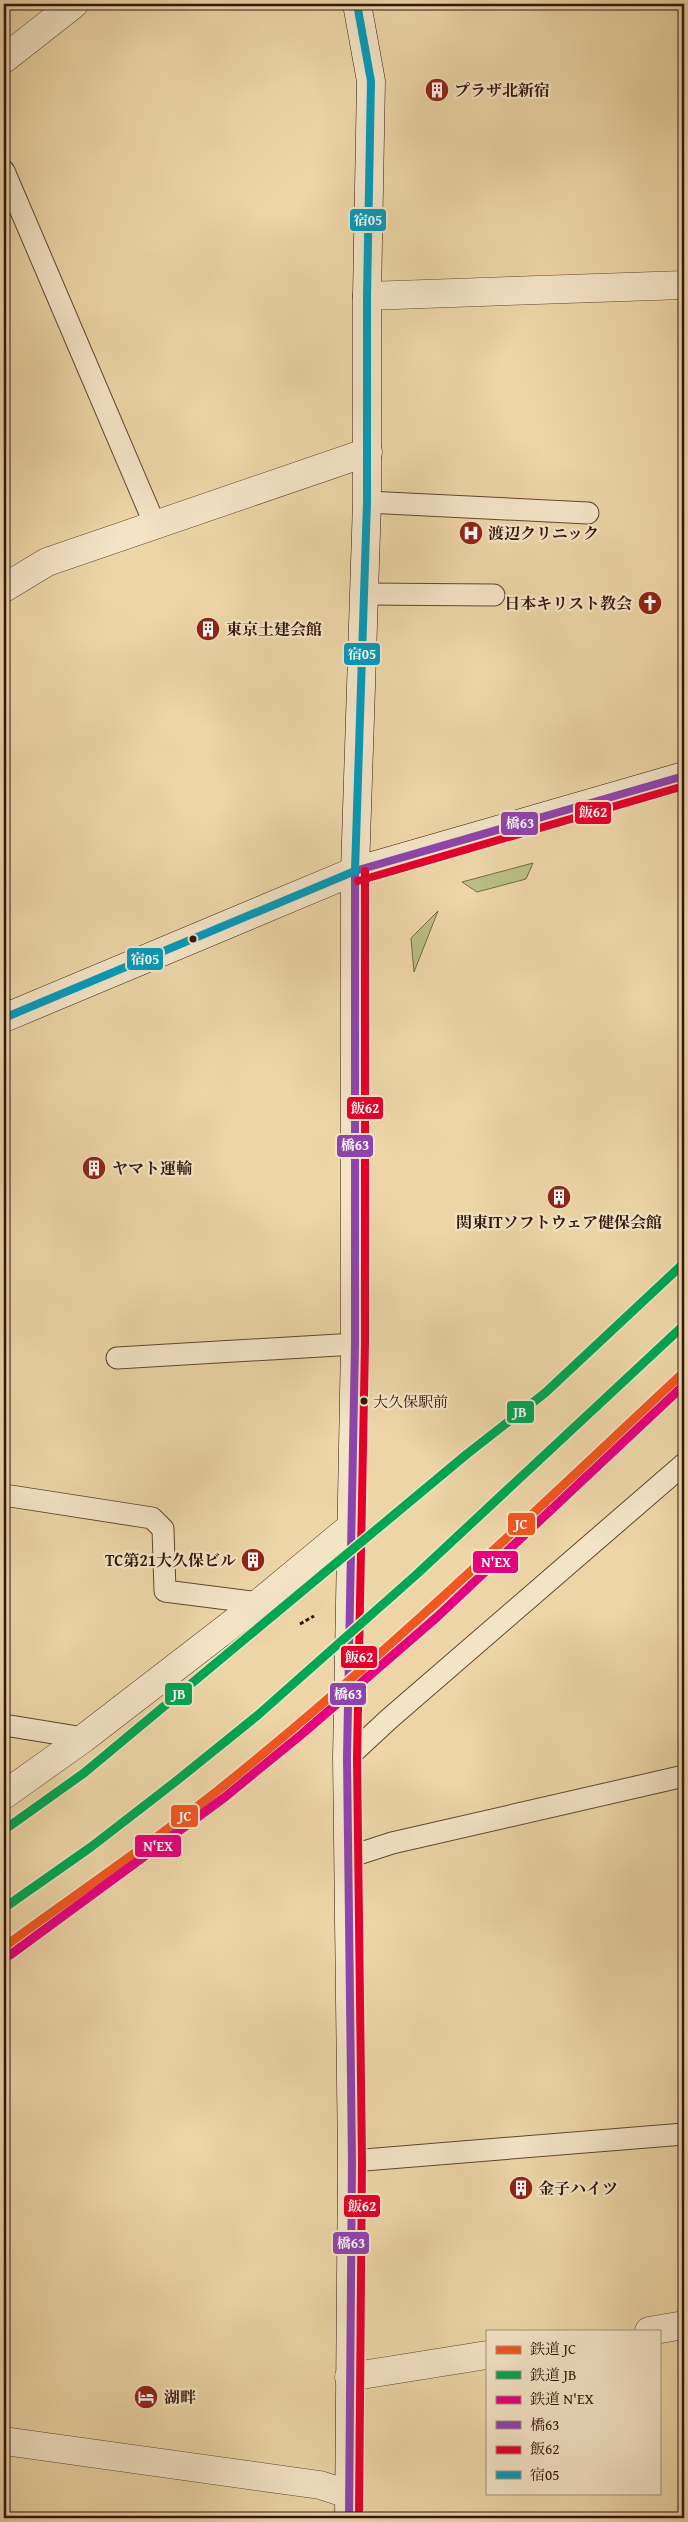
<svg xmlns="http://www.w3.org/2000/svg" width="688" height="2522" viewBox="0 0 688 2522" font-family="'Gentium Book Plus','Noto Serif JP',serif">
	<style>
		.green { fill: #babd85; stroke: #766948 }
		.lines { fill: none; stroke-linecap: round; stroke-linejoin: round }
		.lane-casing { stroke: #614532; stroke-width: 23 }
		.street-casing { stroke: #614532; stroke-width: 29 }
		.secondary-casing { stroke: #32150b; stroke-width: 29 }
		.path { stroke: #32150b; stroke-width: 3; stroke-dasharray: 4 2.5; stroke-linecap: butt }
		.lane { stroke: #f3e4c6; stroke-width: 21 }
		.street { stroke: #f3e4c6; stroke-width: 28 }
		.secondary { stroke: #f3e4c6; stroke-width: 28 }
		.bus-1-casing { stroke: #f3e4c6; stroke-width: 11 }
		.bus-2-casing { stroke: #f3e4c6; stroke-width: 11 }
		.bus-3-casing { stroke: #f3e4c6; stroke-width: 11 }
		.bus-1 { stroke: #8e44ad; stroke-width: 8 }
		.bus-2 { stroke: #e4002b; stroke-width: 8 }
		.bus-3 { stroke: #059aba; stroke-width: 8 }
		.rail-1-casing { stroke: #f3e4c6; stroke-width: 12 }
		.rail-2-casing { stroke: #f3e4c6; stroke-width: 12 }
		.rail-3-casing { stroke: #f3e4c6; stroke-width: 12 }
		.rail-1 { stroke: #f15620; stroke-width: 9 }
		.rail-2 { stroke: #00a651; stroke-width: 9 }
		.rail-3 { stroke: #e5007d; stroke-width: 9 }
		.bus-dot { fill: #32150b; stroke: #f3e4c6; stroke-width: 2 }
		.labels { text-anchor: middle; stroke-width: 4.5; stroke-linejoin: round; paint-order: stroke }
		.bus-label { font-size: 15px; fill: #32150b; stroke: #f3e4c6; text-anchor: start }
		.poi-label { font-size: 16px; font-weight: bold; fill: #32150b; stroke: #f3e4c6; text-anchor: start }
		.line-badge { stroke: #f3e4c6; stroke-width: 2 }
		.badge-label { font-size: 14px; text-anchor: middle; font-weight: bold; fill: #fff }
	</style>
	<rect width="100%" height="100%" fill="#edd5a7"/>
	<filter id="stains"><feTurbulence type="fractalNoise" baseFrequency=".004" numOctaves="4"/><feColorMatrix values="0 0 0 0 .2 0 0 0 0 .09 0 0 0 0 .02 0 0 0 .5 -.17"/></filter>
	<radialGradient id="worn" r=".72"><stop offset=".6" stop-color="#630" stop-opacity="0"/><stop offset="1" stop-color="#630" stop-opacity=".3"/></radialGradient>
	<path class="green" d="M 533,863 L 526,879 L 477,892 L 462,882 Z
		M 438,911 L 414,972 L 411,938 Z"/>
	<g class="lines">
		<g class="lane-casing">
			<path id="lane" d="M 4,171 L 155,525
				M 367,502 L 588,513
				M 365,594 L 494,595
				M 117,1358 L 355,1344
				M 4,1495 L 152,1518 L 163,1529 L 165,1591 L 259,1603
				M 4,1725 L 84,1738
				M 347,1758 L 389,1719 L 684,1464
				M 349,1857 L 392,1843 L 684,1776
				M 352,2161 L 684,2134"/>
		</g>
		<g class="street-casing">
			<path id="street" d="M 4,59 L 74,4
				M 367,296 L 684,285
				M 4,588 L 47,562 L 368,452
				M 4,1795 L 84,1738 L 259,1603 L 352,1526
				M 649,2331 L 684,2325
				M 349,2377 L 487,2355
				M 4,2441 L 320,2485 L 348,2494"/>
		</g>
		<g class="secondary-casing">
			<path id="secondary" d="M 4,1018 L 355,871 L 684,776
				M 349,2518 L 352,2161 L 347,1758 L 355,1344 L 355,871 L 367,502 L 367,296 L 371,81 L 357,4"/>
		</g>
		<path class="path" d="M 300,1624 L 314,1616"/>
		<use href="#lane" class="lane"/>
		<use href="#street" class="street"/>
		<use href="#secondary" class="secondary"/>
		<g class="bus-1-casing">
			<path id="bus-1" d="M 355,871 L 684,776
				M 349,2518 L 352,2161 L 347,1758 L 355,1344 L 355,871"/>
		</g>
		<g class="bus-2-casing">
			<path id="bus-2" d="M 358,881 L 684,786
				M 359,2518 L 362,2161 L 357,1758 L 365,1344 L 365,871"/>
		</g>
		<g class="bus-3-casing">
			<path id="bus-3" d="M 355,871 L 367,502 L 367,296 L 371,81 L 357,4
				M 4,1018 L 355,871"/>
		</g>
		<use href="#bus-1" class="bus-1"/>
		<use href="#bus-2" class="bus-2"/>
		<use href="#bus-3" class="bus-3"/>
		<g class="rail-1-casing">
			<path id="rail-1" d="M 4,1947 C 76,1894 151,1844 221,1788 C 383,1658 532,1514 684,1372"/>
		</g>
		<g class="rail-2-casing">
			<path id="rail-2" d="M 4,1830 L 84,1773 L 467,1454 L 545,1393 L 684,1263
				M 4,1908 L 91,1847 L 175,1782 L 258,1715 L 417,1574 L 684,1325"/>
		</g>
		<g class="rail-3-casing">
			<path id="rail-3" d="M 10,1955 L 225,1797 L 302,1734 L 437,1617 L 684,1385"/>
		</g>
		<use href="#rail-1" class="rail-1"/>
		<use href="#rail-2" class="rail-2"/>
		<use href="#rail-3" class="rail-3"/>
	</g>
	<defs>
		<g id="building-disc" transform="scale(1.25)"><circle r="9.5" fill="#8f2418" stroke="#f3e4c6"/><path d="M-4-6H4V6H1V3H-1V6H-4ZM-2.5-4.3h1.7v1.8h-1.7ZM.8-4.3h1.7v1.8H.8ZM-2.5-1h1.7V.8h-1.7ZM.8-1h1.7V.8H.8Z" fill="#fff"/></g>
		<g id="hospital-disc" transform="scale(1.25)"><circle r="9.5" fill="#8f2418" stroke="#f3e4c6"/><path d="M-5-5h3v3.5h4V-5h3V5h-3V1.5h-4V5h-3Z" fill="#fff"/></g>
		<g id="church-disc" transform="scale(1.25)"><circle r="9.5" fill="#8f2418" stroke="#f3e4c6"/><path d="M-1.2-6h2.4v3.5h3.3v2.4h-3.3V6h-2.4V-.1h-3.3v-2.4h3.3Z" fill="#fff"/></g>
		<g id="hotel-disc" transform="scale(1.25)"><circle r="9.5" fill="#8f2418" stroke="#f3e4c6"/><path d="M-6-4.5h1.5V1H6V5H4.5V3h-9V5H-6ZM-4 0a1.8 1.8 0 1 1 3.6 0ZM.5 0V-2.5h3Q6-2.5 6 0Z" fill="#fff"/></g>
	</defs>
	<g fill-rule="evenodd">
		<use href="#building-disc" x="437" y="90"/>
		<use href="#hospital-disc" x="471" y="533"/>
		<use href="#church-disc" x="650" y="603"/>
		<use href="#building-disc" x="208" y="629"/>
		<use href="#building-disc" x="94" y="1168"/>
		<use href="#building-disc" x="559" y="1197"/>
		<use href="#building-disc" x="253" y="1560"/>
		<use href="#building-disc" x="521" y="2188"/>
		<use href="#hotel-disc" x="146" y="2397"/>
	</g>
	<g class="bus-dot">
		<circle cx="193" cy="939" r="4.5"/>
		<circle cx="364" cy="1401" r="4.5"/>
	</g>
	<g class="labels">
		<g class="bus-label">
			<text x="373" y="1407">大久保駅前</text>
		</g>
		<g class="poi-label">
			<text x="454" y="96">プラザ北新宿</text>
			<text x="488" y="539">渡辺クリニック</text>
			<text x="632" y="609" text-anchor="end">日本キリスト教会</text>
			<text x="226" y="635">東京土建会館</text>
			<text x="112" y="1174">ヤマト運輸</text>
			<text x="559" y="1228" text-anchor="middle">関東ITソフトウェア健保会館</text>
			<text x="236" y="1566" text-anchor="end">TC第21大久保ビル</text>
			<text x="538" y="2194">金子ハイツ</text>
			<text x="164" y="2403">湖畔</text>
		</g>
	</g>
	<g class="line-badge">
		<rect x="349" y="208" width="38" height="24" rx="5" fill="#059aba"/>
		<rect x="343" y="642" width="38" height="24" rx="5" fill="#059aba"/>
		<rect x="574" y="801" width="38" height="24" rx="5" fill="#e4002b"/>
		<rect x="500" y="811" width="39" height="25" rx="5" fill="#8e44ad"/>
		<rect x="126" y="947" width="38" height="24" rx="5" fill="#059aba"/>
		<rect x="346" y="1096" width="38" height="24" rx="5" fill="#e4002b"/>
		<rect x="336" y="1134" width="38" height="24" rx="5" fill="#8e44ad"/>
		<rect x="506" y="1400" width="29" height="24" rx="5" fill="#00a651"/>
		<rect x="507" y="1512" width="29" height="24" rx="5" fill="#f15620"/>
		<rect x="472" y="1550" width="47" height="24" rx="5" fill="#e5007d"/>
		<rect x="340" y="1645" width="38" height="24" rx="5" fill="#e4002b"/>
		<rect x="164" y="1682" width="29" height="24" rx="5" fill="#00a651"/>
		<rect x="329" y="1682" width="38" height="24" rx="5" fill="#8e44ad"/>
		<rect x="170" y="1804" width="29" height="24" rx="5" fill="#f15620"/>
		<rect x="134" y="1834" width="48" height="24" rx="5" fill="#e5007d"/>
		<rect x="343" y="2194" width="38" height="24" rx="5" fill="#e4002b"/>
		<rect x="332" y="2231" width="38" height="24" rx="5" fill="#8e44ad"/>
	</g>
	<g class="badge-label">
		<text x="368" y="225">宿05</text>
		<text x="362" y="659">宿05</text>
		<text x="593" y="817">飯62</text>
		<text x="520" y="828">橋63</text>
		<text x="145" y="964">宿05</text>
		<text x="365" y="1113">飯62</text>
		<text x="355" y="1150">橋63</text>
		<text x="520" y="1417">JB</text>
		<text x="521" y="1529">JC</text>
		<text x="496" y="1567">N'EX</text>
		<text x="359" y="1662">飯62</text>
		<text x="179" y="1699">JB</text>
		<text x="348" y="1699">橋63</text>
		<text x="185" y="1821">JC</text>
		<text x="158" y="1851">N'EX</text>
		<text x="362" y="2211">飯62</text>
		<text x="351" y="2248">橋63</text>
	</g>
	<rect width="688" height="2522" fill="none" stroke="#edd5a7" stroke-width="20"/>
	<rect x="5" y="5" width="678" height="2512" fill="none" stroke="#32150b" stroke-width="2.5"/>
	<rect x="10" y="10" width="668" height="2502" fill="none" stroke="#32150b"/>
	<rect x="486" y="2330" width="175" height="165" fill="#f3e4c6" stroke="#a6917b"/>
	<rect x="496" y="2346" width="25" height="8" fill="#f15620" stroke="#a6917b"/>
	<text x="530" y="2354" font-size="15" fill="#32150b">鉄道 JC</text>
	<rect x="496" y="2371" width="25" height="8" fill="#00a651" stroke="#a6917b"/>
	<text x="530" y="2380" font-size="15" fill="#32150b">鉄道 JB</text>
	<rect x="496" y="2396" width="25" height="8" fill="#e5007d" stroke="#a6917b"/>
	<text x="530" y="2404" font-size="15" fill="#32150b">鉄道 N'EX</text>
	<rect x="496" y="2421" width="25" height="8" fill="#8e44ad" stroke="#a6917b"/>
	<text x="530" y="2430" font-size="15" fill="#32150b">橋63</text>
	<rect x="496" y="2446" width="25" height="8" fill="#e4002b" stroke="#a6917b"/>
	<text x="530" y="2454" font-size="15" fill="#32150b">飯62</text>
	<rect x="496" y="2471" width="25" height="8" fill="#059aba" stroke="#a6917b"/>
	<text x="530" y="2480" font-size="15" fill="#32150b">宿05</text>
	<rect width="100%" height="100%" filter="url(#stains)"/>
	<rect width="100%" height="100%" fill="url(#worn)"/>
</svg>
